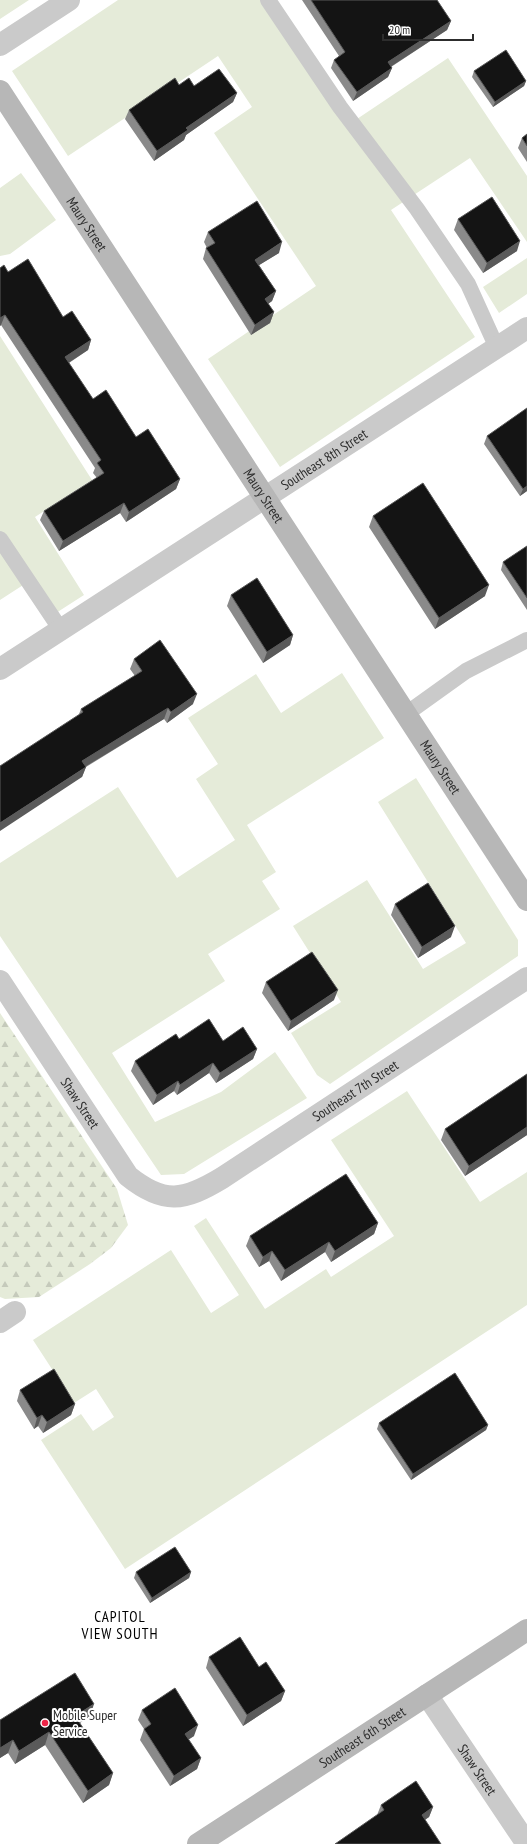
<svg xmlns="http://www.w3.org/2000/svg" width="527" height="1844" viewBox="0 0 527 1844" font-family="'PT Sans Narrow',sans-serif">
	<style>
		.grass { fill: #e5ebd9 }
		.forest { fill: url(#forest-firs) }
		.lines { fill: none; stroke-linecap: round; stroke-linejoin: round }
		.lane { stroke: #cacaca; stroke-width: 16 }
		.street { stroke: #cacaca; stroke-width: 22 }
		.secondary { stroke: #b7b7b7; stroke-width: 22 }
		.wall { fill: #8a8a8a }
		.shaded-wall { fill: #5a5a5a }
		.building { fill: #141414; stroke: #5a5a5a }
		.poi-dot { fill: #ee2447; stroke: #fff; stroke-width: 1.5 }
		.labels { text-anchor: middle; stroke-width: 4; stroke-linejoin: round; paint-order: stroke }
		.street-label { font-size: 14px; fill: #2d2d2d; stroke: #fff }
		.poi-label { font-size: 14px; fill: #2d2d2d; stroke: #fff; text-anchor: start }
		.neighbourhood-label { font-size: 15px; letter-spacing: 1px; fill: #000; stroke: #fff }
	</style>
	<defs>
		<pattern id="forest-firs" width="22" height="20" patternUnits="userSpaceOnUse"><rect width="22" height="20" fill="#e5ebd9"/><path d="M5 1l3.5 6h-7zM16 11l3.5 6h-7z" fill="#c5cabb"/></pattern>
	</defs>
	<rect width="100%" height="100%" fill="#fff"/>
	<path class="grass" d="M 0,0 L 29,0 L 0,19 Z
		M 118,0 L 274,0 L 354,121 L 448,58 L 527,176 L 527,242 L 470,158 L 391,210 L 475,337 L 280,467 L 208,359 L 316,286 L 214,133 L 252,107 L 218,56 L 68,156 L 12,71 Z
		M 21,173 L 56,220 L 10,254 L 0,256 L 0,188 Z
		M 527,258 L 527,294 L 499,313 L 483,287 Z
		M 0,336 L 92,480 L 35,517 L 84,595 L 56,613 L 34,578 L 0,600 Z
		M 342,673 L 384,738 L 247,825 L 276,872 L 262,881 L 280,909 L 208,954 L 225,981 L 112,1053 L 155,1122 L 221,1092 L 275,1052 L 307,1098 L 184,1174 L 161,1175 L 0,936 L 0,863 L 118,787 L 177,878 L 235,840 L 196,779 L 218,764 L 188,718 L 256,674 L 281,713 Z
		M 416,778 L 518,940 L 518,956 L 330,1084 L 317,1075 L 291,1033 L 341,1002 L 293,926 L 367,880 L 423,969 L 466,943 L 378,802 Z
		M 407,1091 L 480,1202 L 527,1172 L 527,1305 L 125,1569 L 41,1440 L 81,1414 L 93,1431 L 114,1417 L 96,1389 L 74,1403 L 33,1340 L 171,1250 L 211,1313 L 239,1295 L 194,1226 L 206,1218 L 265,1309 L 326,1269 L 331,1277 L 394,1236 L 331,1140 Z"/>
	<path class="forest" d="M 0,1013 L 117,1189 L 128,1225 L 111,1248 L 90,1264 L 39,1297 L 5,1299 L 0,1297 Z"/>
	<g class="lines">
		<path class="lane" d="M 268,0 L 340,107 L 417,209 L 468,284 L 497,348
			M 0,539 L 61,630
			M 406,714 L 466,671 L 527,640"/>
		<g class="street">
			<path d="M 0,45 L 69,0"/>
			<path id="s1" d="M 0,669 L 527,328"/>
			<path id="s2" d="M 0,981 L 128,1176 C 164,1205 184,1201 222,1178 L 527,978"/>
			<path d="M 0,1322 L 15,1312"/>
			<path id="s3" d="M 427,1695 L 527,1844"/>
		</g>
		<g class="secondary">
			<path id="s4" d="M 0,91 L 527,900"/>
			<path id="s5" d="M 198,1844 L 527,1630"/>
		</g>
	</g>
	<path class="wall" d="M 302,0 L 437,0 L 451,21 L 447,30 L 391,67 L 392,68 L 388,77 L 353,101 L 331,68 L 334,60 L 339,56 Z
		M 474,71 L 526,81 L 524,86 L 493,107 L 472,77 Z
		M 179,85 L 194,86 L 237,93 L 233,102 L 186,135 L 184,140 L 154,161 L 125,119 L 129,110 Z
		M 527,134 L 527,162 L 518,148 L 522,138 Z
		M 458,219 L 517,251 L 483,273 L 454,230 Z
		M 208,232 L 279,253 L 259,265 L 276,291 L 272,301 L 268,304 L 274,312 L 270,323 L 251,335 L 203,259 L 206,248 L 207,248 L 204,242 Z
		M 0,268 L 8,272 L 91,340 L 88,350 L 69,363 L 93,399 L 136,437 L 180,479 L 176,489 L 126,522 L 120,513 L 59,551 L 40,520 L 44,511 L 97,478 L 93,473 L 95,468 L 1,325 L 0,326 Z
		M 487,436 L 527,491 L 520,496 L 484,444 Z
		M 373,516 L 485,596 L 435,629 L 369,527 Z
		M 527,546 L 527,610 L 501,570 L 503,562 Z
		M 231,595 L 293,635 L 290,645 L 263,663 L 227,606 Z
		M 134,659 L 193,704 L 167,723 L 164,719 L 86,767 L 82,777 L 79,714 L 81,709 L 135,676 L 130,669 Z
		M 395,904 L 451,937 L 418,958 L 391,915 Z
		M 266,982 L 334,1000 L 288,1031 L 262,993 Z
		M 179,1039 L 223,1041 L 257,1049 L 253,1059 L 216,1083 L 209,1073 L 177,1095 L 174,1091 L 153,1105 L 131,1071 L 135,1061 Z
		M 527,1074 L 527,1135 L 465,1176 L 441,1140 L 445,1129 Z
		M 378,1223 L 374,1234 L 331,1262 L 325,1252 L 281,1281 L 269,1261 L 259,1267 L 246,1246 L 250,1236 Z
		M 20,1390 L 75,1404 L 71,1415 L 43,1433 L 38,1426 L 34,1429 L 17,1401 Z
		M 379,1423 L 488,1425 L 486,1430 L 411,1480 L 377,1429 Z
		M 136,1572 L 191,1572 L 189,1578 L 150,1603 L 134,1578 Z
		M 209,1657 L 259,1667 L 285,1691 L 281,1701 L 243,1726 L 206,1668 Z
		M 142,1710 L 194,1736 L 188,1740 L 201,1758 L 197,1769 L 170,1786 L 140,1740 L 144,1729 L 138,1720 Z
		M 90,1716 L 80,1723 L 113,1773 L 109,1785 L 83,1803 L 45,1745 L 15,1764 L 8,1753 L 0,1758 L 0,1720 Z
		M 381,1805 L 433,1807 L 429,1817 L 425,1820 L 377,1815 Z"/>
	<path class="shaded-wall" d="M 451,21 L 447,30 L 384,71 L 388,62 Z
		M 392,68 L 388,77 L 353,101 L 357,92 Z
		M 526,81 L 524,86 L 493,107 L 495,102 Z
		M 237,93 L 233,102 L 186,135 L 184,140 L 154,161 L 157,151 L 186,128 Z
		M 520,241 L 517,251 L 483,273 L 487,263 Z
		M 282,242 L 279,253 L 251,270 L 255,260 Z
		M 276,291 L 272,301 L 261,309 L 265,299 Z
		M 274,312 L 270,323 L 251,335 L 255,325 Z
		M 5,315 L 1,325 L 0,326 L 0,318 Z
		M 91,340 L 88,350 L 62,367 L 65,357 Z
		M 180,479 L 176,489 L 126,522 L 129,512 Z
		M 527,486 L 527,491 L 520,496 L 523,489 Z
		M 124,503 L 120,513 L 59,551 L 63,541 Z
		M 489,585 L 485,596 L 435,629 L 439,618 Z
		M 293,635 L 290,645 L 263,663 L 267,652 Z
		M 197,694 L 193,704 L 167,723 L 171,712 Z
		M 168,708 L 164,719 L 78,771 L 82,761 Z
		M 86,767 L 82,777 L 0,831 L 0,823 Z
		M 455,926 L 451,937 L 418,958 L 422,947 Z
		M 338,990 L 334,1000 L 288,1031 L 291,1021 Z
		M 257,1049 L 253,1059 L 216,1083 L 220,1073 Z
		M 213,1063 L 209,1073 L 177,1095 L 180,1085 Z
		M 178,1081 L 174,1091 L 153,1105 L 157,1095 Z
		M 527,1127 L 527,1135 L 465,1176 L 469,1166 Z
		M 378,1223 L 374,1234 L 331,1262 L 335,1251 Z
		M 329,1242 L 325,1252 L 281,1281 L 285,1270 Z
		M 272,1251 L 269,1261 L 259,1267 L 263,1257 Z
		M 75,1404 L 71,1415 L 43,1433 L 47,1422 Z
		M 42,1415 L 38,1426 L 34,1429 L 37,1418 Z
		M 488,1425 L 486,1430 L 411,1480 L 413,1474 Z
		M 191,1572 L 189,1578 L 150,1603 L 152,1598 Z
		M 285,1691 L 281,1701 L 243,1726 L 247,1715 Z
		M 94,1704 L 90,1716 L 71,1728 L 75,1716 Z
		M 198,1725 L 194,1736 L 181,1744 L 185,1734 Z
		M 49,1732 L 45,1745 L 15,1764 L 19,1751 Z
		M 13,1740 L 8,1753 L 0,1758 L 0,1748 Z
		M 201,1758 L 197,1769 L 170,1786 L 174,1776 Z
		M 113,1773 L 109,1785 L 83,1803 L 88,1791 Z
		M 433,1807 L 429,1817 L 418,1824 L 422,1815 Z"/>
	<path class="building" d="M 311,0 L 437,0 L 451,21 L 388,62 L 392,68 L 357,92 L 334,60 L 345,52 Z
		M 506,50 L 526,81 L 495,102 L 474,71 Z
		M 219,69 L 237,93 L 186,128 L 188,130 L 157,151 L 129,110 L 175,78 L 179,85 L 189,78 L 194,86 Z
		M 527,134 L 527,146 L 522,138 Z
		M 492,197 L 520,241 L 487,263 L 458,219 Z
		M 257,201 L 282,242 L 255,260 L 276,291 L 265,299 L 274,312 L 255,325 L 206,248 L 215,243 L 208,232 Z
		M 28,259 L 63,317 L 72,311 L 91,340 L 65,357 L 93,399 L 106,390 L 136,437 L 148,429 L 180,479 L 129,512 L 124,503 L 63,541 L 44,511 L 104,473 L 97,463 L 101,460 L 5,315 L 0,318 L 0,268 L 4,265 L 8,272 Z
		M 527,408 L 527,486 L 523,489 L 487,436 Z
		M 423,483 L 489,585 L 439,618 L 373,516 Z
		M 527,546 L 527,598 L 503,562 Z
		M 257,578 L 293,635 L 267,652 L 231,595 Z
		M 160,640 L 197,694 L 171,712 L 168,708 L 82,761 L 86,767 L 0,823 L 0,766 L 83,712 L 81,709 L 142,671 L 134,659 Z
		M 428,883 L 455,926 L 422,947 L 395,904 Z
		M 312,952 L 338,990 L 291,1021 L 266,982 Z
		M 209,1019 L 223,1041 L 243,1027 L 257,1049 L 220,1073 L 213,1063 L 180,1085 L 178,1081 L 157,1095 L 135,1061 L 176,1034 L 179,1039 Z
		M 527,1074 L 527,1127 L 469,1166 L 445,1129 Z
		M 346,1174 L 378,1223 L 335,1251 L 329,1242 L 285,1270 L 272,1251 L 263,1257 L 250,1236 Z
		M 54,1369 L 75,1404 L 47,1422 L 42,1415 L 37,1418 L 20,1390 Z
		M 455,1373 L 488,1425 L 413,1474 L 379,1423 Z
		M 175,1547 L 191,1572 L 152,1598 L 136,1572 Z
		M 240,1637 L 259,1667 L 266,1662 L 285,1691 L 247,1715 L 209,1657 Z
		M 75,1673 L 94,1704 L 75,1716 L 113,1773 L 88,1791 L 49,1732 L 19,1751 L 13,1740 L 0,1748 L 0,1720 Z
		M 175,1688 L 198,1725 L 185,1734 L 201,1758 L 174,1776 L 144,1729 L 151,1724 L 142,1710 Z
		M 416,1781 L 433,1807 L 422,1815 L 441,1844 L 335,1844 L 384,1810 L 381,1805 Z"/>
	<circle class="poi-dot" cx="45" cy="1723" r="4"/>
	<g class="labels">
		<g class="street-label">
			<text dy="5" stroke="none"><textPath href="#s4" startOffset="159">Maury Street</textPath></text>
			<text dy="5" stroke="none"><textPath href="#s1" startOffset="386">Southeast 8th Street</textPath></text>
			<text dy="5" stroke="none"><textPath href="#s4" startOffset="483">Maury Street</textPath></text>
			<text dy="5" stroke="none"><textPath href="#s4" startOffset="807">Maury Street</textPath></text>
			<text dy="5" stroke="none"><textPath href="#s2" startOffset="496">Southeast 7th Street</textPath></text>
			<text dy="5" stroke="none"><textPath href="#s2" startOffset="146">Shaw Street</textPath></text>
			<text dy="5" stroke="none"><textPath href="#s5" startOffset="196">Southeast 6th Street</textPath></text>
			<text dy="5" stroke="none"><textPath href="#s3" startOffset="90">Shaw Street</textPath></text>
		</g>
		<g class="poi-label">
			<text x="53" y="1720">Mobile Super<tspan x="53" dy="16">Service</tspan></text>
		</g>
		<g class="neighbourhood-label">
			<text x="120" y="1622">CAPITOL<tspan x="120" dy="17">VIEW SOUTH</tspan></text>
		</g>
	</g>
	<path d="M383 34v6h90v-6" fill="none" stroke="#2d2d2d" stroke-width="2"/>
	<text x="389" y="34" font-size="12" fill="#2d2d2d" stroke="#ffffff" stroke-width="3" paint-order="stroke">20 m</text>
</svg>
